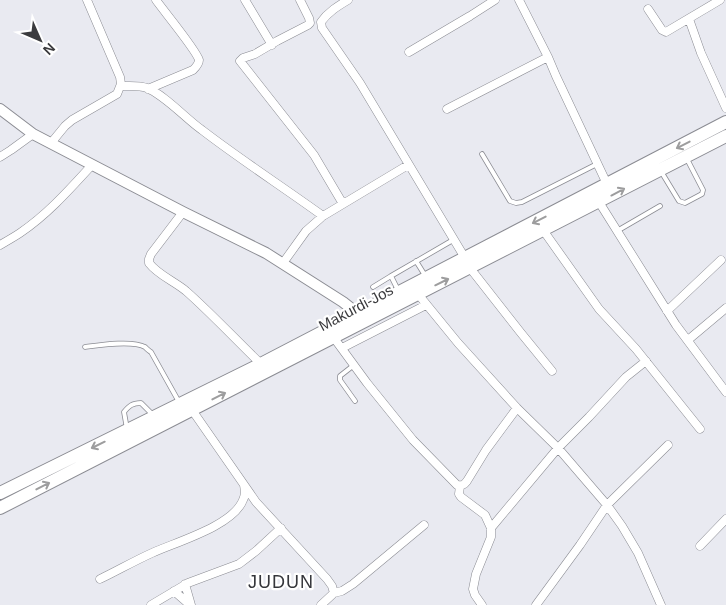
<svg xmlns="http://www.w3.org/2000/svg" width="726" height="605" viewBox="0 0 726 605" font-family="Helvetica,sans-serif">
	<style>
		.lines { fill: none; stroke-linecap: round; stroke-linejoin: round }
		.service-casing { stroke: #8b8c93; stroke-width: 5.5 }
		.minor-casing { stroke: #8b8c93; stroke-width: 9 }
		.secondary-casing { stroke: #8b8c93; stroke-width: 12 }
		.trunk-casing { stroke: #8b8c93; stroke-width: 14 }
		.service { stroke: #fff; stroke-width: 4 }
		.minor { stroke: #fff; stroke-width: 8 }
		.secondary { stroke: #fff; stroke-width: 10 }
		.trunk { stroke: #fff; stroke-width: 12 }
		.oneway { stroke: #9d9d9e }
		.labels { text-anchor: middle; stroke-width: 4.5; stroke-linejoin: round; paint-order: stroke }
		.street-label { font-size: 15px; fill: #3b3b3e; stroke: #fff }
		.quarter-label { font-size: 18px; letter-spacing: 1px; fill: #35363b; stroke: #fff }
	</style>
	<rect width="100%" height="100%" fill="#e9eaf1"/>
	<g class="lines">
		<g class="service-casing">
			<path id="service" d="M 482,154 L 510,201 L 516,203 L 522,202 L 597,164
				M 662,173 L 679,201 L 685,203 L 702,194 L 703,190 L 687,159
				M 617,231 L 660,206
				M 416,261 L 426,277
				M 373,287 L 391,276
				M 398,290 L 391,276 L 453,240
				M 85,347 C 100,345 132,340 145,347 C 147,349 149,351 151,352 L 179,402
				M 354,365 L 340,376 L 340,380 L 355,401
				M 127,429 L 124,412 C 129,406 132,403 141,403 L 153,415"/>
		</g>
		<g class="minor-casing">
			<path id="minor" d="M 245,0 L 272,45
				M 300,0 L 309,18 L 310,23 L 308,25 L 277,41 L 255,54 L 243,58 L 240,61 L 314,155 L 343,204
				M 348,0 C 338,6 328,12 321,22 L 322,28 L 360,83 L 465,258
				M 519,0 L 548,57 L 556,76 L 607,184
				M 648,9 L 662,30 L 666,32 L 720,0
				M 689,19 L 701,53 L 726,108
				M 409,52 L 470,16 L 495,0
				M 121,86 C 129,86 140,85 147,88 C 166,96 185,118 202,130 C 241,160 283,187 323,216
				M 148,89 L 193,70 C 196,67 199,64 199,60 C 197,51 163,10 156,0
				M 447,109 L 548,57
				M 51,143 L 65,126 L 72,120 L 117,94 L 121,84 L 120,77 L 87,0
				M 0,157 L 11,150 L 33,134
				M 599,202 L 676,325 L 726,392
				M 183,212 L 151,254 L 149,259 L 149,263 C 158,275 174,281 186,291 C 212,314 236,340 261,364
				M 543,230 L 599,309 L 636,349 L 700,429
				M 0,245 C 7,241 14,237 20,233 C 48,214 70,189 92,165
				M 283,263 L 306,231 L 323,216 L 408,165
				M 470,268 L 521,333 L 552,371
				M 418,294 L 458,343 L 517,408 L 558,448 L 607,505 L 622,526 L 638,553 L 661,605
				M 667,311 L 721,260
				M 334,338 L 367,383 L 413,440 L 457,485 C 462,486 464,485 467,481 L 486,450 L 517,408
				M 688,340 L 726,308
				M 342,348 L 426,305
				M 192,410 L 256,502 L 327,579 L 332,586 L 334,593
				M 460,486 L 459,494 L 461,497 L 485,515 L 491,528 L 491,537 L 476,574 L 473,589 L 475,595 L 482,605
				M 491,528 L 558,448 L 589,417 L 626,377 L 646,361
				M 700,546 L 726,519
				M 100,579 C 117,571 134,561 152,553 C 176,542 233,526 243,500 C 246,495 245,491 244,485
				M 185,584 L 191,605
				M 174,591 L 190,605
				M 151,605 L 188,583 L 239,564 L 256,551 L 281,528
				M 321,605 L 334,593 L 342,591 L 353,584 L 424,525
				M 536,605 L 580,545 L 607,505 L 668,445"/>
		</g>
		<g class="secondary-casing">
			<path id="secondary" d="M 0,109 L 33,134 L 183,212 L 266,253 L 343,302 L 362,317"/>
		</g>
		<g class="trunk-casing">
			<path id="trunk" d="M 0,493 L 261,364 L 726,122
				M 0,508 L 726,136"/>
		</g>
		<use href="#service" class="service"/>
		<use href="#minor" class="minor"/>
		<use href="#secondary" class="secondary"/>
		<use href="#trunk" class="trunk"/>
	</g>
	<defs><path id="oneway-shaft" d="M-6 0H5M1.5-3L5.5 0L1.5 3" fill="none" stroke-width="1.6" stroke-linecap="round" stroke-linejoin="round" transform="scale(1.25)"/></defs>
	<g class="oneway">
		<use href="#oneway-shaft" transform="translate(683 145) rotate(153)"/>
		<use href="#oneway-shaft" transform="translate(618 192) rotate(-28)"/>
		<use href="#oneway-shaft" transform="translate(539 220) rotate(153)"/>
		<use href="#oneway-shaft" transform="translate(442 282) rotate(-26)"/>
		<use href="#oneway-shaft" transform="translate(219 396) rotate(-27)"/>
		<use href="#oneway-shaft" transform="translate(98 445) rotate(154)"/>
		<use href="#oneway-shaft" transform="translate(43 486) rotate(-27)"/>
	</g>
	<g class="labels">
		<g class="street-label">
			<text transform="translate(356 308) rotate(-28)" y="5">Makurdi-Jos</text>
		</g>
		<g class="quarter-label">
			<text x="281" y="588">JUDUN</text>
		</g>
	</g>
	<g transform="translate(40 40) rotate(135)" stroke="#ffffff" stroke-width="4" paint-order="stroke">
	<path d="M0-4L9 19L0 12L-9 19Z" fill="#3b3b3e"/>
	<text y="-8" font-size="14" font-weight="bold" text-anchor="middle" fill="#3b3b3e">N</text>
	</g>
</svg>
